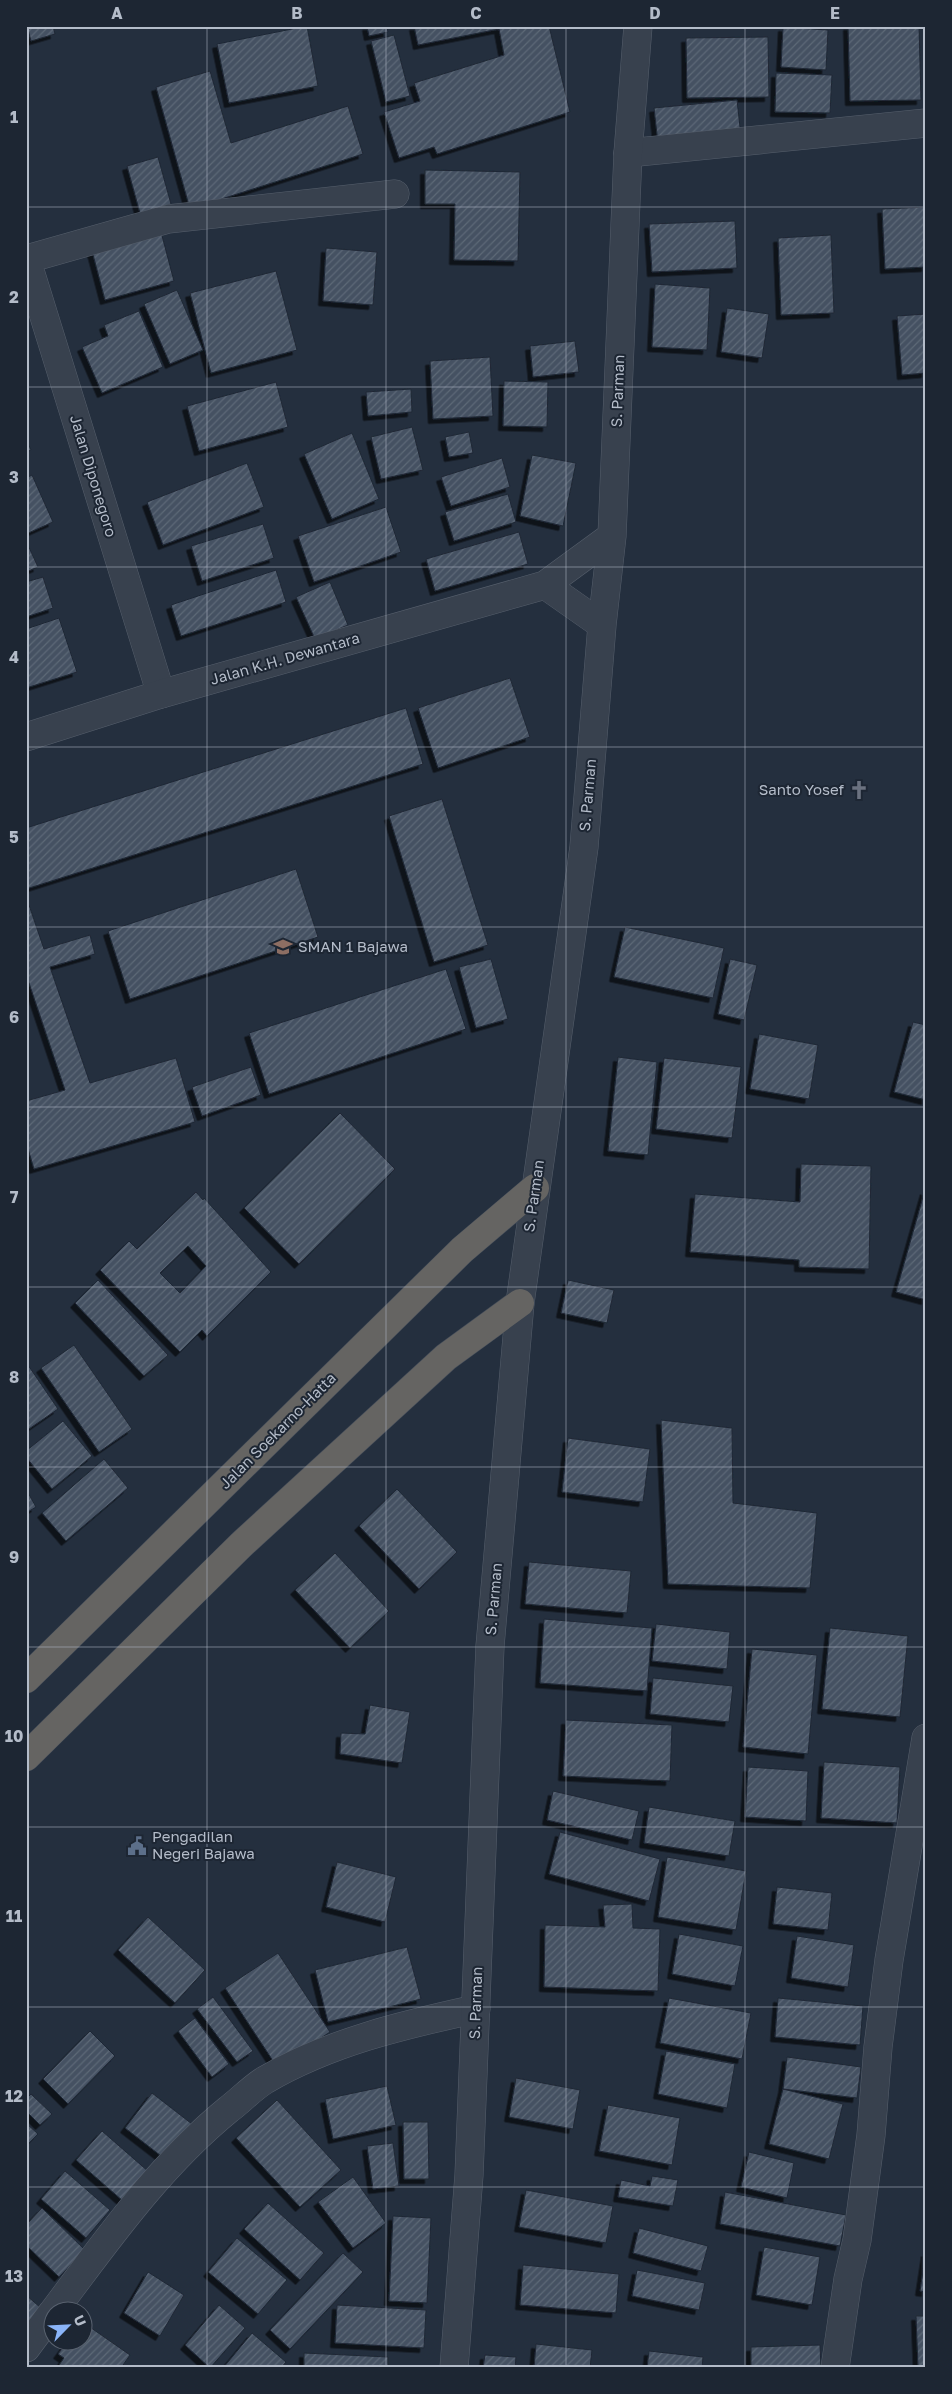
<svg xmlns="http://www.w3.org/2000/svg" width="952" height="2394" viewBox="0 0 952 2394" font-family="'Golos Text',sans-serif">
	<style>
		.building { fill: url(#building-hatch); stroke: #1f2835; fill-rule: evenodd; filter: url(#shadow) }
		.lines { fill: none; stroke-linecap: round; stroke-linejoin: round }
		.minor-casing { stroke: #565f6c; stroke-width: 29 }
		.tertiary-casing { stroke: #565f6c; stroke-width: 29 }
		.trunk-casing { stroke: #434c59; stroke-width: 29 }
		.minor { stroke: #38414e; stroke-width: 28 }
		.tertiary { stroke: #38414e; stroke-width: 28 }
		.trunk { stroke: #656462; stroke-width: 28 }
		.grid { fill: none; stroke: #b4bcc9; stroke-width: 1; stroke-opacity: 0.55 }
		.labels { text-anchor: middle; stroke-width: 4; stroke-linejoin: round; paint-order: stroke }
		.street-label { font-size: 15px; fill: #b4bcc9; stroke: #1d2633 }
		.poi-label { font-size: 15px; fill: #b4bcc9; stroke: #1d2633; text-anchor: start }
		.neatline { fill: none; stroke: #b4bcc9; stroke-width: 2 }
		.grid-label { font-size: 16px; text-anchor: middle; font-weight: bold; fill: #b4bcc9 }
	</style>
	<defs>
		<pattern id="building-hatch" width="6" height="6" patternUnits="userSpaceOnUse" patternTransform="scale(1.25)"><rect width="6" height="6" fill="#455162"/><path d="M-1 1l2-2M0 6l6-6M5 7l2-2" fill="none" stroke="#5d6877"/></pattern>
		<filter id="shadow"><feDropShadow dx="-4.5" dy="4.5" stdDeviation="0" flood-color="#0009"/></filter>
	</defs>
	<rect width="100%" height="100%" fill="#242f3e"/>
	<path class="building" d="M 27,26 L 53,26 L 55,34 L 31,41 Z
		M 307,26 L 318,86 L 229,103 L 217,44 Z
		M 367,26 L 392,26 L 387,27 L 388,32 L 369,36 Z
		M 414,26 L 549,26 L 570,112 L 437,154 L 434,147 L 399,158 L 384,112 L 420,101 L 414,83 L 504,55 L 499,29 L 418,45 Z
		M 848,26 L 919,26 L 921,100 L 850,101 Z
		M 783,27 L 828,30 L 826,70 L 781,67 Z
		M 394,35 L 410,96 L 386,102 L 371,41 Z
		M 768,37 L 769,97 L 687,98 L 686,38 Z
		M 210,71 L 231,143 L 348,106 L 363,154 L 190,209 L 156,87 Z
		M 776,73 L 832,75 L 830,113 L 775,112 Z
		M 737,100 L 741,136 L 658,143 L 654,108 Z
		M 158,157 L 171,204 L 140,213 L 127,166 Z
		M 425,170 L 520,172 L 518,261 L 454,260 L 455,204 L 425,204 Z
		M 926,207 L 926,267 L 885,269 L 882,209 Z
		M 735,221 L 737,268 L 652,272 L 649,224 Z
		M 160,228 L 174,281 L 105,300 L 91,247 Z
		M 831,235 L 834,313 L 781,315 L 778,238 Z
		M 326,248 L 377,252 L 373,305 L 323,301 Z
		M 276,271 L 297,350 L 211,373 L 190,293 Z
		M 655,284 L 710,288 L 707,350 L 652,347 Z
		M 177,290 L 203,350 L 170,364 L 144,304 Z
		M 727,308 L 769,314 L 762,358 L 721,352 Z
		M 139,311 L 163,367 L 102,393 L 82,347 L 108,336 L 104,325 Z
		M 926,314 L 926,373 L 902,375 L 897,316 Z
		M 575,341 L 579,372 L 533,377 L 530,346 Z
		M 490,357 L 493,416 L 433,419 L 430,361 Z
		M 504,381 L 548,382 L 547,427 L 503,426 Z
		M 276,382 L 288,427 L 199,451 L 187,406 Z
		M 411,389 L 412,412 L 368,416 L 366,392 Z
		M 412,427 L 423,470 L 381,479 L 371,437 Z
		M 469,432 L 473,453 L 449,457 L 445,437 Z
		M 352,433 L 379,499 L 332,519 L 304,454 Z
		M 26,439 L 31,450 L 26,452 Z
		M 532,455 L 576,463 L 563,526 L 520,516 Z
		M 502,458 L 510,487 L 451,506 L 441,477 Z
		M 247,463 L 264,507 L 163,545 L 147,502 Z
		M 32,475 L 53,522 L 26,534 L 26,478 Z
		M 508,494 L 516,522 L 454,541 L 445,512 Z
		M 386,507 L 401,552 L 314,582 L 298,536 Z
		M 263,524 L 274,558 L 202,581 L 191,546 Z
		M 519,532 L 528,564 L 435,591 L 426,559 Z
		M 27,543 L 38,567 L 26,572 L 26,544 Z
		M 276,570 L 286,602 L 181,636 L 171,605 Z
		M 43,577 L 53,608 L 26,617 L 26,582 Z
		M 330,582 L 348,625 L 315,639 L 296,597 Z
		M 59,618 L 77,672 L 26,688 L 26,629 Z
		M 510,678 L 530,737 L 438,768 L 418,708 Z
		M 406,708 L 423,764 L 26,889 L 26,828 Z
		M 442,799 L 488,945 L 434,962 L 389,816 Z
		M 296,869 L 318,937 L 130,999 L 108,931 Z
		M 26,905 L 29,905 L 44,949 L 90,935 L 95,954 L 50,967 L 90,1083 L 176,1058 L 195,1122 L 34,1169 L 26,1142 L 26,1101 L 65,1090 L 26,974 Z
		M 625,927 L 724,948 L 713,998 L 614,977 Z
		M 491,959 L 508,1019 L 476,1028 L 459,967 Z
		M 730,959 L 757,965 L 744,1020 L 718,1014 Z
		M 446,969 L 466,1029 L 269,1094 L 249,1033 Z
		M 913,1022 L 926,1025 L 926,1100 L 894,1092 Z
		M 759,1034 L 818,1045 L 809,1099 L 750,1089 Z
		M 618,1057 L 657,1062 L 648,1155 L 608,1151 Z
		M 664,1058 L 741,1067 L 732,1138 L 656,1129 Z
		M 251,1067 L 261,1095 L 202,1116 L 192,1087 Z
		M 340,1113 L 395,1169 L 299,1264 L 244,1208 Z
		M 801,1164 L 871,1166 L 869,1269 L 799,1267 L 799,1260 L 690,1252 L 695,1194 L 800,1202 Z
		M 925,1190 L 926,1191 L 926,1300 L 896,1292 Z
		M 196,1192 L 203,1200 L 204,1198 L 271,1272 L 207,1336 L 202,1330 L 180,1352 L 100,1270 L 129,1241 L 137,1249 ZM 188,1246 L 206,1266 L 180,1293 L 160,1273 Z
		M 98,1280 L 168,1355 L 144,1376 L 75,1303 Z
		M 568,1280 L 614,1290 L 607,1323 L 561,1313 Z
		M 74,1345 L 132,1429 L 99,1452 L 41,1368 Z
		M 28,1365 L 58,1409 L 26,1431 L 26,1367 Z
		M 661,1420 L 732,1428 L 733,1503 L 817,1513 L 810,1588 L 668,1584 Z
		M 63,1421 L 92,1456 L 52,1489 L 26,1457 L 26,1451 Z
		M 568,1438 L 650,1449 L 643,1502 L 562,1492 Z
		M 104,1459 L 128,1488 L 66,1541 L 42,1513 Z
		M 26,1489 L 36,1507 L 26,1513 Z
		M 397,1489 L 457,1552 L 419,1589 L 359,1526 Z
		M 335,1553 L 389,1611 L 350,1648 L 295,1590 Z
		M 529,1562 L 631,1571 L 627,1613 L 525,1604 Z
		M 544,1619 L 652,1628 L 647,1691 L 540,1683 Z
		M 656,1624 L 730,1632 L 727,1669 L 652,1661 Z
		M 830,1628 L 908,1636 L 900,1717 L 822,1709 Z
		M 752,1649 L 817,1655 L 808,1754 L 743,1747 Z
		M 653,1678 L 733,1686 L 729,1722 L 650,1714 Z
		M 370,1705 L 410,1712 L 402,1763 L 340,1754 L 341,1733 L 365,1734 Z
		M 566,1720 L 672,1725 L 670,1781 L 563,1776 Z
		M 824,1762 L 900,1767 L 897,1823 L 821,1818 Z
		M 748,1767 L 808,1771 L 806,1821 L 745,1817 Z
		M 553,1791 L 639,1811 L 632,1840 L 547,1820 Z
		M 649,1807 L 735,1821 L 729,1856 L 644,1843 Z
		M 560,1832 L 660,1859 L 649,1901 L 549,1874 Z
		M 667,1857 L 746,1871 L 736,1930 L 658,1917 Z
		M 337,1862 L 396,1877 L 385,1922 L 326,1907 Z
		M 777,1887 L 832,1893 L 828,1930 L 773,1924 Z
		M 632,1904 L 633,1928 L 660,1929 L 658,1991 L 544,1987 L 545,1925 L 605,1927 L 603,1905 Z
		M 148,1917 L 205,1970 L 175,2003 L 118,1950 Z
		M 679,1934 L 743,1946 L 735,1986 L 672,1974 Z
		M 797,1936 L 854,1945 L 848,1987 L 791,1978 Z
		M 407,1947 L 421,1999 L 328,2022 L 315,1970 Z
		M 278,1953 L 330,2032 L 277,2067 L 225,1988 Z
		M 213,1997 L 253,2051 L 237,2062 L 197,2009 Z
		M 669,1998 L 751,2013 L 742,2059 L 660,2043 Z
		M 778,1998 L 863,2006 L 860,2045 L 775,2037 Z
		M 195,2018 L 229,2064 L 212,2077 L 178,2031 Z
		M 90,2031 L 115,2056 L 68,2104 L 43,2079 Z
		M 666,2051 L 735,2064 L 727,2108 L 658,2094 Z
		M 787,2057 L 861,2067 L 857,2098 L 783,2089 Z
		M 516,2078 L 580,2090 L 573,2129 L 509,2117 Z
		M 387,2086 L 396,2125 L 333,2139 L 325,2099 Z
		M 783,2089 L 843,2104 L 829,2159 L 769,2144 Z
		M 152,2093 L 192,2124 L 165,2159 L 125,2128 Z
		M 31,2094 L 52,2114 L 40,2125 L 26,2111 L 26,2099 Z
		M 277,2100 L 341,2170 L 300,2207 L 236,2138 Z
		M 608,2105 L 680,2118 L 672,2165 L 599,2151 Z
		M 403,2122 L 428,2122 L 429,2179 L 404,2179 Z
		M 26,2123 L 38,2134 L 26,2146 Z
		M 102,2131 L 149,2172 L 123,2201 L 76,2160 Z
		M 393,2143 L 399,2186 L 373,2189 L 367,2146 Z
		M 749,2152 L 794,2163 L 787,2198 L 741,2187 Z
		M 65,2171 L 110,2210 L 86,2238 L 41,2199 Z
		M 652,2176 L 678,2180 L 673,2206 L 618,2197 L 621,2180 L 650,2186 Z
		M 353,2177 L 386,2223 L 353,2248 L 318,2202 Z
		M 526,2190 L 613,2206 L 606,2243 L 519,2227 Z
		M 725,2192 L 846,2215 L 840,2246 L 720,2224 Z
		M 268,2203 L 324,2253 L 300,2280 L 244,2229 Z
		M 42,2208 L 85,2250 L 59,2277 L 26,2245 L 26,2225 Z
		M 393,2216 L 431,2218 L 427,2303 L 389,2301 Z
		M 639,2228 L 708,2246 L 701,2271 L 633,2253 Z
		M 237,2238 L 287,2280 L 258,2314 L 208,2272 Z
		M 764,2247 L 820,2257 L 812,2305 L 756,2295 Z
		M 926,2252 L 926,2292 L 920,2291 Z
		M 343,2253 L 363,2272 L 290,2349 L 270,2330 Z
		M 523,2265 L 619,2274 L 616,2313 L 520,2305 Z
		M 637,2270 L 705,2283 L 699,2310 L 632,2296 Z
		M 148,2272 L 184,2295 L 160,2336 L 124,2313 Z
		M 26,2295 L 41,2308 L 26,2325 Z
		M 219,2305 L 245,2328 L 210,2368 L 185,2345 Z
		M 337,2305 L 426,2310 L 424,2348 L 335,2343 Z
		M 916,2316 L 926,2316 L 926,2367 L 918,2367 Z
		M 87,2325 L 130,2355 L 121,2368 L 57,2368 L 64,2358 L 58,2354 L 67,2342 L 82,2342 L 82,2331 Z
		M 252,2333 L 286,2362 L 281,2368 L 223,2368 Z
		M 536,2344 L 592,2350 L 590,2368 L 534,2368 Z
		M 820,2345 L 821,2368 L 751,2368 L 751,2347 Z
		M 649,2351 L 703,2357 L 702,2368 L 647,2368 Z
		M 304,2353 L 388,2357 L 388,2368 L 304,2368 Z
		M 485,2355 L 516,2357 L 515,2368 L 483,2368 Z"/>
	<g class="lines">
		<g class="minor-casing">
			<path id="minor" d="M 628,153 L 926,123
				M 26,258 L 161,694
				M 27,259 L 168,219 L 395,194
				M 53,2312 C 107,2240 159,2166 229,2109 C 241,2100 252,2088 265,2080 C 330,2042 403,2025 476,2009
				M 26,2348 L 52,2313
				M 835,2368 L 848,2279 L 857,2240 L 871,2135 L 878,2047 L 889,1960 L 926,1738"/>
		</g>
		<g class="tertiary-casing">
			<path id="tertiary" d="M 545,585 L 602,625
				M 26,737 L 161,694 L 545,585 L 612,536
				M 454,2368 L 469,2175 L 490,1646 L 520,1303 L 584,847 L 602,625 L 612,536 L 628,153 L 638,26"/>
		</g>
		<g class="trunk-casing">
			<path id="trunk" d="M 26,1679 L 462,1250 L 535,1188
				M 26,1757 L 242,1544 L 446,1357 L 520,1303"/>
		</g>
		<use href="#minor" class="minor"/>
		<use href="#tertiary" class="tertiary"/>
		<use href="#trunk" class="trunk"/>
	</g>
	<path class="grid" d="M 207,26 L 207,2368M 386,26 L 386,2368M 566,26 L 566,2368M 745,26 L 745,2368M 26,207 L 926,207M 26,387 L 926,387M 26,567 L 926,567M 26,747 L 926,747M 26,927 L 926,927M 26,1107 L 926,1107M 26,1287 L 926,1287M 26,1467 L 926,1467M 26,1647 L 926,1647M 26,1827 L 926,1827M 26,2007 L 926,2007M 26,2187 L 926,2187"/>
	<defs>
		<g id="church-bare" transform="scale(1.5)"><path d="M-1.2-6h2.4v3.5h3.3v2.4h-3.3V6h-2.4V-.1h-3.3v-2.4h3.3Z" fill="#6b7280" stroke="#1d2633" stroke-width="2.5" paint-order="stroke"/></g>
		<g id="school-bare" transform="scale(1.5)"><path d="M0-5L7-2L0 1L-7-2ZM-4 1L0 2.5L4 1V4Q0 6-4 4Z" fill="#8d6e63" stroke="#1d2633" stroke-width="2.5" paint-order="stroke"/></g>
		<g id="civic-bare" transform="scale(1.5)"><path d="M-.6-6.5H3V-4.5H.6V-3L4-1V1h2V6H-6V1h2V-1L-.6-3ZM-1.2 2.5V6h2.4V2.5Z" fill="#5c6f8a" stroke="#1d2633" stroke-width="2.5" paint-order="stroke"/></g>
	</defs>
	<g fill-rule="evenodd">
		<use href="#church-bare" x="859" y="790"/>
		<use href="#school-bare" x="283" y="947"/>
		<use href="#civic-bare" x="137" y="1846"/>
	</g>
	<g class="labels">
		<g class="street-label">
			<text transform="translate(618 391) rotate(-88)" y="5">S. Parman</text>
			<text transform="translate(93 476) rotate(73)" y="5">Jalan Diponegoro</text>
			<text transform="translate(285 659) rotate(-16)" y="5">Jalan K.H. Dewantara</text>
			<text transform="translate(588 795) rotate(-85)" y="5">S. Parman</text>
			<text transform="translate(534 1196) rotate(-82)" y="5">S. Parman</text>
			<text transform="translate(278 1431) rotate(-45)" y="5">Jalan Soekarno-Hatta</text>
			<text transform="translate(494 1599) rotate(-85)" y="5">S. Parman</text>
			<text transform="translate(476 2003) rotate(-88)" y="5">S. Parman</text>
		</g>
		<g class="poi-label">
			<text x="844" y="795" text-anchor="end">Santo Yosef</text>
			<text x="298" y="952">SMAN 1 Bajawa</text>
			<text x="152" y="1842">Pengadilan<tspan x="152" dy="17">Negeri Bajawa</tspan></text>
		</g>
	</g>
	<rect width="952" height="2394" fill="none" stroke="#1d2633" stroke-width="55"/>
	<g transform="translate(68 2326) rotate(66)"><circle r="24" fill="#1d2633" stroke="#59626f"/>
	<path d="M0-4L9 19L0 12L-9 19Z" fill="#8ab4f8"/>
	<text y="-8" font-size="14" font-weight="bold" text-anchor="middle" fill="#b4bcc9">U</text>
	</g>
	<rect x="28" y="28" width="896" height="2338" class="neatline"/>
	<g class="grid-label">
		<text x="117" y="19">A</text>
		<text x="297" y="19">B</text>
		<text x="476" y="19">C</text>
		<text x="655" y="19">D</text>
		<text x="835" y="19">E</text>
		<text x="14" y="123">1</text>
		<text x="14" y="303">2</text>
		<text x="14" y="483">3</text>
		<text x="14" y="663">4</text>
		<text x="14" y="843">5</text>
		<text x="14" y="1023">6</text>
		<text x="14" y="1203">7</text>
		<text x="14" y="1383">8</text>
		<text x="14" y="1563">9</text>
		<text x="14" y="1742">10</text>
		<text x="14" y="1922">11</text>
		<text x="14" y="2102">12</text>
		<text x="14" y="2282">13</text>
	</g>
</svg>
